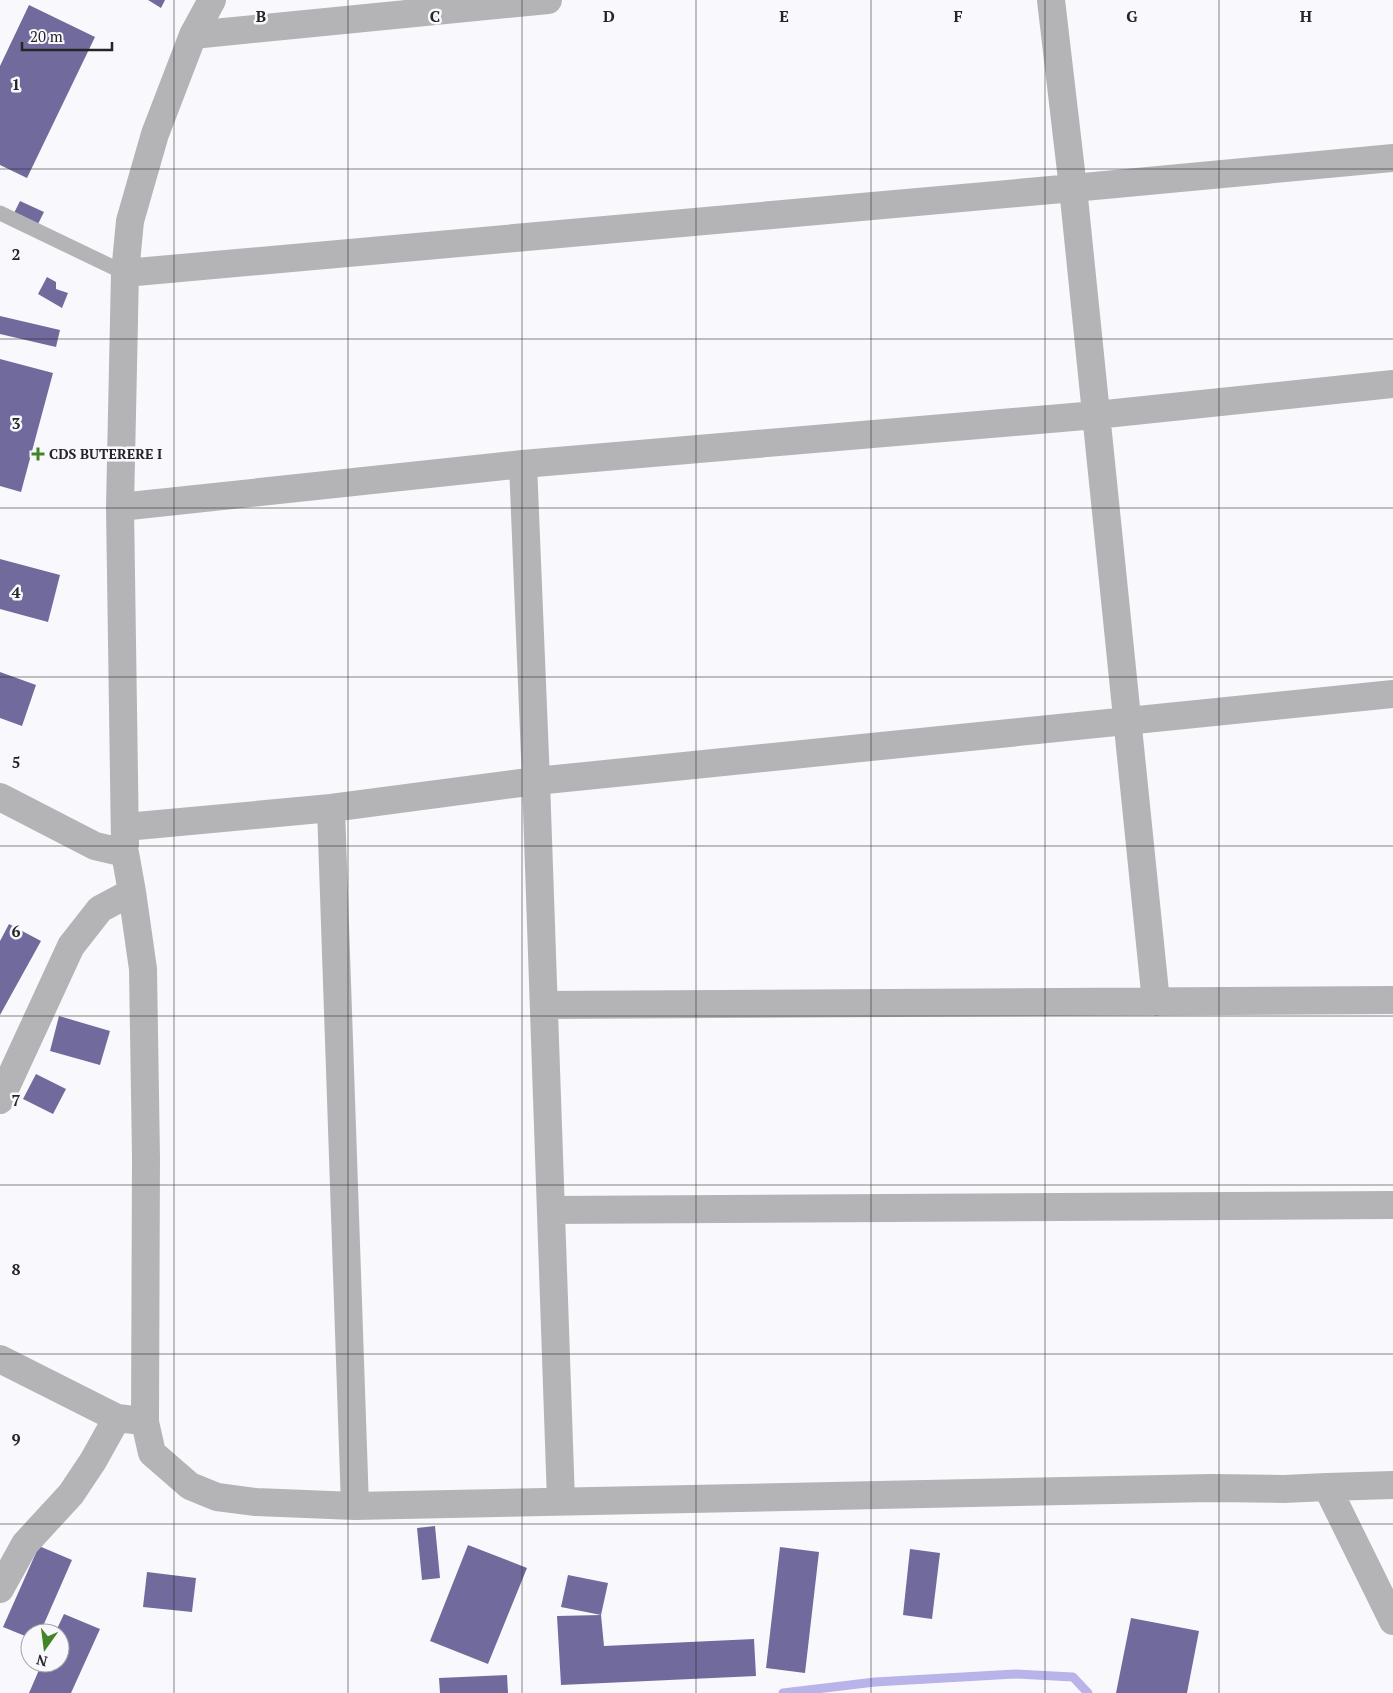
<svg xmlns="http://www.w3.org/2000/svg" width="1393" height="1693" viewBox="0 0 1393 1693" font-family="'PT Serif',serif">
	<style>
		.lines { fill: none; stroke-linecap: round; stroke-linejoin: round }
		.stream { stroke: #b8b4ea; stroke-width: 9 }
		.building { fill: #706b9c }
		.service { stroke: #b4b4b6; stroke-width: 15 }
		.minor { stroke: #b4b4b6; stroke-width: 28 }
		.grid { fill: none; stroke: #252426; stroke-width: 1; stroke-opacity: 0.55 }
		.poi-dot { fill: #428528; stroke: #f9f8fd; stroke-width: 2 }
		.labels { text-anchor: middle; stroke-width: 5; stroke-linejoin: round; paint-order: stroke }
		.poi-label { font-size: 14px; font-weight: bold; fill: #252426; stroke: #f9f8fd; text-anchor: start }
		.grid-label { font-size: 16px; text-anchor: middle; font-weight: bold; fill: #252426; stroke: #f9f8fd; stroke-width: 5; stroke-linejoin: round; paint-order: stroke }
	</style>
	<rect width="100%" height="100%" fill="#f9f8fd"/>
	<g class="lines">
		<path class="stream" d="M 783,1693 L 875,1682 L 1015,1674 L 1073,1677 L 1088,1693"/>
	</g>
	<path class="building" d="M 148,0 L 165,0 L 161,8 Z
		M 29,5 L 95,37 L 27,178 L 0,165 L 0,66 Z
		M 20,201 L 44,212 L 38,224 L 14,213 Z
		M 47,277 L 56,282 L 56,289 L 68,293 L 62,308 L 38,294 Z
		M 0,316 L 60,330 L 56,347 L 0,334 Z
		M 0,359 L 53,373 L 21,492 L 0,486 Z
		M 0,559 L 60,575 L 48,622 L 0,609 Z
		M 0,672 L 36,685 L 22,726 L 0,718 Z
		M 9,924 L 41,941 L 0,1015 L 0,941 Z
		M 59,1016 L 110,1031 L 100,1065 L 50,1051 Z
		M 36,1074 L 66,1089 L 53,1114 L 23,1099 Z
		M 435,1526 L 440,1578 L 422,1580 L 417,1528 Z
		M 468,1545 L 527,1568 L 488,1664 L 430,1641 Z
		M 39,1546 L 72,1560 L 40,1633 L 30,1633 L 30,1638 L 3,1627 Z
		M 780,1547 L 819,1552 L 805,1673 L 766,1668 Z
		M 910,1549 L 940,1553 L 932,1619 L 903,1615 Z
		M 147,1572 L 196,1578 L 192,1612 L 143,1607 Z
		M 568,1575 L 608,1583 L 601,1615 L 561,1607 Z
		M 64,1614 L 100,1629 L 71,1693 L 29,1693 L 42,1663 L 60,1663 L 60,1633 L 55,1633 Z
		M 601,1615 L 604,1646 L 754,1639 L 756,1676 L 561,1685 L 557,1616 Z
		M 1131,1618 L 1199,1631 L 1187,1693 L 1116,1693 Z
		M 507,1675 L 508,1693 L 440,1693 L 439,1678 Z"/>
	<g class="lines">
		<path class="service" d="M 0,213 L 125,273"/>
		<path class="minor" d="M 1051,0 L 1073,188 L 1156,1002
			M 193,35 L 548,0
			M 125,273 L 1073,188 L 1393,158
			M 523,464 L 536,781 L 561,1501
			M 120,507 L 523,464 L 1096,415 L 1393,384
			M 0,797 L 95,846 L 125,853 L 132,892 L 143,969 L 146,1157 L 145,1422 L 152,1453 L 190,1486 L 217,1497 L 256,1502 L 355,1506 L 1211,1488 L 1284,1489 L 1327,1487 L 1393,1621
			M 331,808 L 355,1506
			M 126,827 L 331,808 L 536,781 L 1393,694
			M 125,844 L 120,507 L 125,273 L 130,221 L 155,134 L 193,35 L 212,0
			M 544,1005 L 1393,1000
			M 0,1100 L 71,946 L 100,909 L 132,892
			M 551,1210 L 1393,1205
			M 0,1359 L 117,1418 L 134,1420
			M 1327,1487 L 1393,1485
			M 0,1589 L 25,1544 L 71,1494 L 93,1461 L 117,1418"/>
	</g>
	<path class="grid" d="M 174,0 L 174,1693M 348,0 L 348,1693M 522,0 L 522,1693M 696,0 L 696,1693M 871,0 L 871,1693M 1045,0 L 1045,1693M 1219,0 L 1219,1693M 0,169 L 1393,169M 0,339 L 1393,339M 0,508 L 1393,508M 0,677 L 1393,677M 0,846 L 1393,846M 0,1016 L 1393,1016M 0,1185 L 1393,1185M 0,1354 L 1393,1354M 0,1524 L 1393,1524"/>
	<path class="poi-dot" d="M35.5 446.5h5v5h5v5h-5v5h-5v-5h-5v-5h5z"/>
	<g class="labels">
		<g class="poi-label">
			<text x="49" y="459">CDS BUTERERE I</text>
		</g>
	</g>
	<g class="grid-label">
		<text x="261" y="22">B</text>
		<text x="435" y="22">C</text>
		<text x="609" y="22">D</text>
		<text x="784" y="22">E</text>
		<text x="958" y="22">F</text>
		<text x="1132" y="22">G</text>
		<text x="1306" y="22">H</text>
		<text x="16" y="90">1</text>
		<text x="16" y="260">2</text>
		<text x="16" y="429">3</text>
		<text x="16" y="598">4</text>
		<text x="16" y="768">5</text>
		<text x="16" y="937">6</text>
		<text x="16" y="1106">7</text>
		<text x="16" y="1275">8</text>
		<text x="16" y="1445">9</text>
	</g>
	<g transform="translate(45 1648) rotate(194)"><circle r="24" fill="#f9f8fd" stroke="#a4a3a7"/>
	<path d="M0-4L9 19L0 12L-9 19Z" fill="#428528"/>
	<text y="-8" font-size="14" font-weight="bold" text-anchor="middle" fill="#252426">N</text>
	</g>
	<path d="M22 42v8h90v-8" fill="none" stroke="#252426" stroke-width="2.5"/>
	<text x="30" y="42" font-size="15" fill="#252426" stroke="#f9f8fd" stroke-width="4" paint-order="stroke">20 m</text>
</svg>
